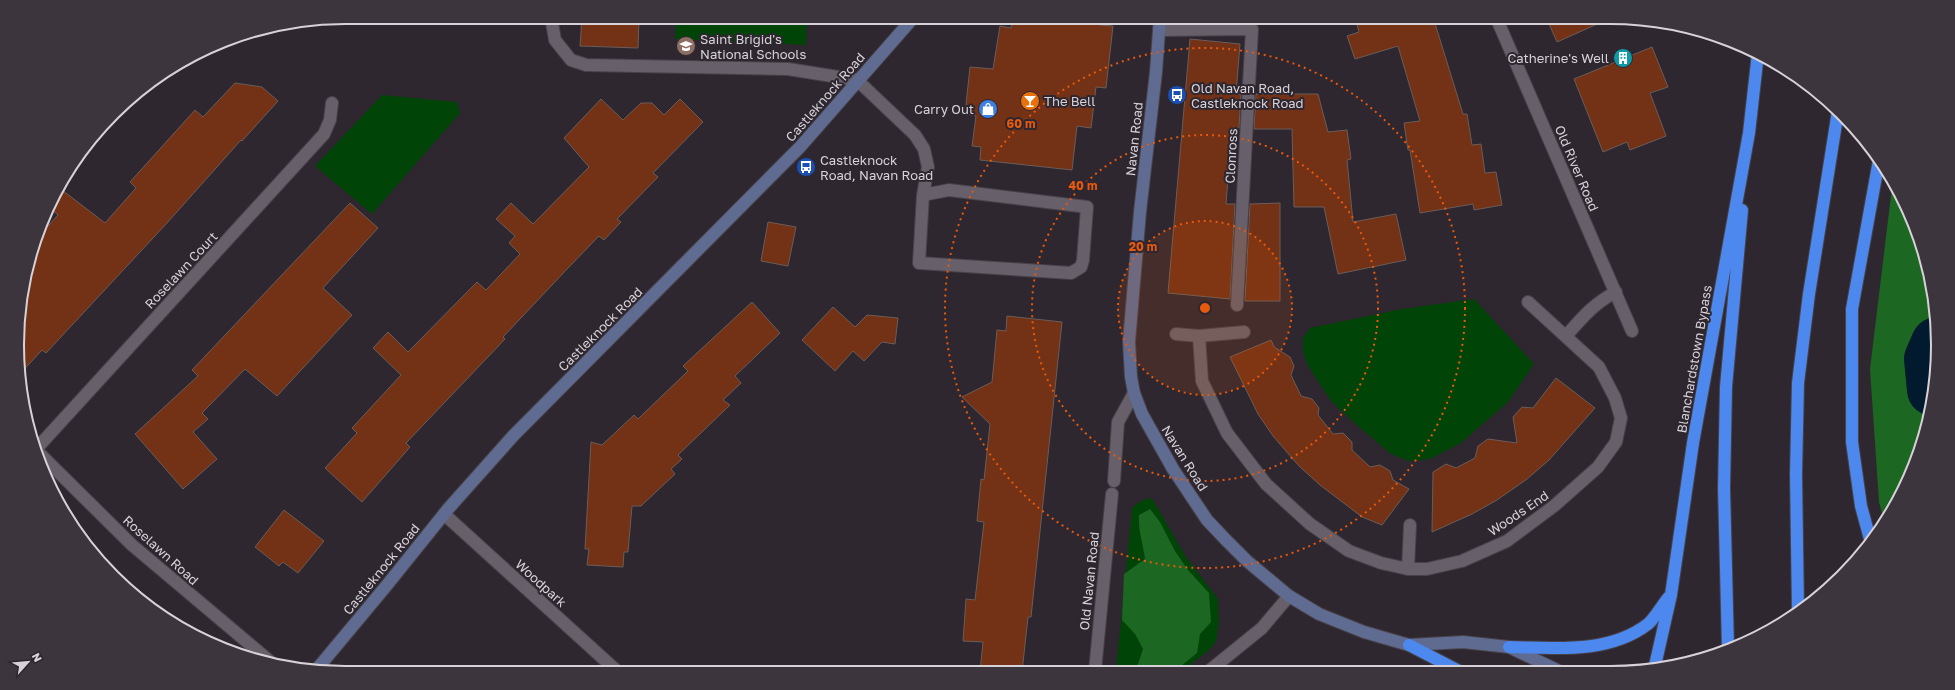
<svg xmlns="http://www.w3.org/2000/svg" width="1955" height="690" viewBox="0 0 1955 690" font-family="'Golos Text',sans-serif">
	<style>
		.green { fill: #004407 }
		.forest { fill: #1c6722 }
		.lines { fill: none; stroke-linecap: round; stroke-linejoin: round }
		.river { stroke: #011a2e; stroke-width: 52 }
		.building { fill: #733115; stroke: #6b5d58 }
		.lane-casing { stroke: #48424a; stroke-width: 14 }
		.street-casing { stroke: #48424a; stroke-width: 14 }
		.secondary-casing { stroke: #48424a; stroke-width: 14 }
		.highway-casing { stroke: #48424a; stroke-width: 14 }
		.lane { stroke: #675f69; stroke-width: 12 }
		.street { stroke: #675f69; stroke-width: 12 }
		.secondary { stroke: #5f6b91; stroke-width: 12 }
		.highway { stroke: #4c88ee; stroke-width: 12 }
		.ring { fill: none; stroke: #e8590c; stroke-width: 2; stroke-dasharray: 2 4 }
		.labels { text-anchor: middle; stroke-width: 4; stroke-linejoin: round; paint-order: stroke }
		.poi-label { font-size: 13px; fill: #d7d2d8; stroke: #2e2730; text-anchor: start }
		.street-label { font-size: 13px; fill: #d7d2d8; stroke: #2e2730 }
		.rim { fill: none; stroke: #d7d2d8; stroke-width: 2 }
		.centre { fill: #e8590c; stroke: #2e2730; stroke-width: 2 }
		.ring-label { font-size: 12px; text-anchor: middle; font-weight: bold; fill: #e8590c; stroke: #2e2730; stroke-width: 4; stroke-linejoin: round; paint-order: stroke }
	</style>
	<rect width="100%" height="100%" fill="#2e2730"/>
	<path class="green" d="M 676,17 L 807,17 L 806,45 L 675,39 Z
		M 382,95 L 457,102 L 460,113 L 372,214 L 315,166 Z
		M 1474,299 L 1534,364 L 1508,402 L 1461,443 L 1430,459 L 1409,461 L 1391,454 L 1358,426 L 1331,401 L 1308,366 L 1303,352 L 1303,338 L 1310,328 L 1402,309 Z
		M 1149,498 L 1153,500 L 1186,557 L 1218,599 L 1219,621 L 1216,642 L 1208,651 L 1182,671 L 1116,671 L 1132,508 L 1141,501 Z"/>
	<path class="forest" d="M 1893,179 L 1921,239 L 1935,302 L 1937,366 L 1927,430 L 1894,509 L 1884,521 L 1879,502 L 1870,369 Z
		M 1150,509 L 1160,522 L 1175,551 L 1188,570 L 1209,593 L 1211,622 L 1200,634 L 1197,653 L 1175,671 L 1128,671 L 1138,664 L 1143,649 L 1135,634 L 1122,620 L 1124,574 L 1145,559 C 1143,542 1138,532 1139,515 Z"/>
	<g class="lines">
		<path class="river" d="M 1933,390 L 1930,359 L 1937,343"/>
	</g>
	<path class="building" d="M 582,17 L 639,17 L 638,48 L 580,46 Z
		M 1013,17 L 1101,17 L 1100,25 L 1113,26 L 1106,88 L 1096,87 L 1091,128 L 1077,126 L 1072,170 L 980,160 L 981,147 L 972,146 L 976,116 L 965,114 L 970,67 L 993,69 L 1000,26 L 1011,28 Z
		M 1355,17 L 1433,17 L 1463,114 L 1467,114 L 1472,145 L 1481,144 L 1485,173 L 1496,172 L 1502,205 L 1474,210 L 1473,204 L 1420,213 L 1410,150 L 1408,150 L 1404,123 L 1420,121 L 1398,46 L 1355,59 L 1347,36 L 1359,32 Z
		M 1546,17 L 1613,17 L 1557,42 Z
		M 1190,39 L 1240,44 L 1236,94 L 1241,94 L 1239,128 L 1232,128 L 1226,204 L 1235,204 L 1230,299 L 1168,293 Z
		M 1652,47 L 1668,87 L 1650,93 L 1666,136 L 1630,150 L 1627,142 L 1603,152 L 1574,79 Z
		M 235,83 L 262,87 L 278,101 L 242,141 L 241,140 L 167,223 L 46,353 L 42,350 L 19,375 L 18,367 L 20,302 L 40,235 L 58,215 L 49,207 L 50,202 L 62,190 L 105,223 L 136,188 L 130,182 L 195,110 L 203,117 Z
		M 1256,94 L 1318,94 L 1328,132 L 1347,130 L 1351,159 L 1347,160 L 1353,222 L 1396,214 L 1406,260 L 1338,274 L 1324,207 L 1294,207 L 1292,129 L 1254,129 Z
		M 601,99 L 623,120 L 641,103 L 652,103 L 664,115 L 680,99 L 703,122 L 653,173 L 658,177 L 617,219 L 621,222 L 604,240 L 599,236 L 568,268 L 503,337 L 505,339 L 406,443 L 410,447 L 362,502 L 325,468 L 357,433 L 352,428 L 401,375 L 373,348 L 388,332 L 408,352 L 477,282 L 486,290 L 520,254 L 509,243 L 515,236 L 496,219 L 511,203 L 533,224 L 589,167 L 564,138 Z
		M 350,203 L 378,228 L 323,288 L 352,315 L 277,396 L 245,369 L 202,413 L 208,419 L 193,432 L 217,459 L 183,489 L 135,434 L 198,376 L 192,370 Z
		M 1280,203 L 1280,301 L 1245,301 L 1250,204 Z
		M 768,222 L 796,227 L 788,266 L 761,261 Z
		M 752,302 L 780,333 L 735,376 L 741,383 L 723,400 L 730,405 L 678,455 L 682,459 L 671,469 L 675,474 L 641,506 L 632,506 L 628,552 L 624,552 L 623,567 L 587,565 L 589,549 L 585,549 L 591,442 L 602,445 L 634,415 L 638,419 L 688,371 L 683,366 Z
		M 833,307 L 855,327 L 867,315 L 898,318 L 895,344 L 882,342 L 864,361 L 853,351 L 835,371 L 802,340 Z
		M 1007,316 L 1062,322 L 1031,617 L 1028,617 L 1022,672 L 980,672 L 983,642 L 963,641 L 966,599 L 975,600 L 984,522 L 977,521 L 981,479 L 984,480 L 990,424 L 962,397 L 992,382 L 997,330 L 1006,331 Z
		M 1271,340 L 1274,347 L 1290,357 L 1294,366 L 1291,375 L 1301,396 L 1312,399 L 1319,408 L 1318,415 L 1333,434 L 1343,433 L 1352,442 L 1352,450 L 1370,467 L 1380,465 L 1390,471 L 1393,480 L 1409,489 L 1382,525 L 1362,517 L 1320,485 L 1299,466 L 1273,436 L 1258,414 L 1230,357 Z
		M 1556,378 L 1595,408 L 1549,460 L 1527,479 L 1497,500 L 1472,514 L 1432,532 L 1433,472 L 1446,464 L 1456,468 L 1475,458 L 1478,446 L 1488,439 L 1517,443 L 1513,417 L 1522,407 L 1533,408 Z
		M 284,510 L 324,541 L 298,573 L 283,562 L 279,566 L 255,547 Z"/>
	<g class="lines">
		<g class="lane-casing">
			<path id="lane" d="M 551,17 L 555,40 L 571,60 L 586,65 L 788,69 L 857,80 L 915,135 L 924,149 L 928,167 L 923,195 L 919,263 L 1071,273 L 1081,267 L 1083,260 L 1087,207 L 949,190 L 923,195
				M 1176,334 L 1199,336 L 1244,332
				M 1408,569 L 1410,525"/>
		</g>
		<g class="street-casing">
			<path id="street" d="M 1496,17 L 1632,331
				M 1159,30 L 1252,29 L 1237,305
				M 1199,336 L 1202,381 L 1227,433 L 1266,484 L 1310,524 L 1349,551 L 1381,563 L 1408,569 L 1427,569 L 1462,561 L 1507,541 L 1554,506 L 1598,467 L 1616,442 L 1621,418 L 1615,398 L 1599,367 L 1528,302
				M 1566,336 C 1581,319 1594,303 1616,292
				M 37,448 L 324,134 L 330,120 L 332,103
				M 38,452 L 132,545 L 272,663
				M 1114,481 L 1118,422 L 1134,393
				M 444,514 L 618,672
				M 1095,671 L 1112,494
				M 1209,671 L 1262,628 L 1289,596"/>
		</g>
		<g class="secondary-casing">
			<path id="secondary" d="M 1160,17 L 1156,72 L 1140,212 L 1129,342 L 1131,377 L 1134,393 L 1142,414 L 1173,469 L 1207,520 L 1226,540 L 1247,561 L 1289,596 L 1319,614 L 1364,632 L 1409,645 L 1463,642 L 1509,647 L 1557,670
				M 317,669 L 387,585 L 448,509 L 513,436 L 800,147 L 914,17"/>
		</g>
		<g class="highway-casing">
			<path id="highway" d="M 1870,539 L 1861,506 L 1852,442 L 1852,309 L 1879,160
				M 1798,611 L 1796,474 L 1798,383 L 1809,294 L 1838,111
				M 1409,645 L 1459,671
				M 1509,647 C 1556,648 1609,654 1648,624 C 1656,617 1662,605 1669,597
				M 1728,648 L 1724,488 L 1726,387 L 1742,210
				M 1654,670 L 1671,595 L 1693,443 L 1749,133 L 1758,53"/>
		</g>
		<use href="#lane" class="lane"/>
		<use href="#street" class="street"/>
		<use href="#secondary" class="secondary"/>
		<use href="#highway" class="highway"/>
	</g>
	<circle cx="1205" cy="308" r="87" fill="#e8590c" fill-opacity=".12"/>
	<g class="ring">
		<circle cx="1205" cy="308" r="87"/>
		<circle cx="1205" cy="308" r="173"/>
		<circle cx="1205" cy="308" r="260"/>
	</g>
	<defs>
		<g id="school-disc" transform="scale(1)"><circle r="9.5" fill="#8d6e63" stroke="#2e2730"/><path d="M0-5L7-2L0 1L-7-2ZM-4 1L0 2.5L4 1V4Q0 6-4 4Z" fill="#fff"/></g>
		<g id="building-disc" transform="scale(1)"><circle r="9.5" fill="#0f9aa8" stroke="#2e2730"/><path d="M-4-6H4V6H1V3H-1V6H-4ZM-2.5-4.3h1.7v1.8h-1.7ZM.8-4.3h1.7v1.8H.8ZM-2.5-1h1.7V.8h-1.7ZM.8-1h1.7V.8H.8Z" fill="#fff"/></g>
		<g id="bus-disc" transform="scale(1)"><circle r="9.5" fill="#1a4fb4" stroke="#2e2730"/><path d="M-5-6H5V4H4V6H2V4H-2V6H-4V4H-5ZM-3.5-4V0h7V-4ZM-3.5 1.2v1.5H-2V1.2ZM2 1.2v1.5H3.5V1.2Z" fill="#fff"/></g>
		<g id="bar-disc" transform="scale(1)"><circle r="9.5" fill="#e8710a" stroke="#2e2730"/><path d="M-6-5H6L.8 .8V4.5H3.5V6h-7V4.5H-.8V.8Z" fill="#fff"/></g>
		<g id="shop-disc" transform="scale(1)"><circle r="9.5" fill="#3f7fe0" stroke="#2e2730"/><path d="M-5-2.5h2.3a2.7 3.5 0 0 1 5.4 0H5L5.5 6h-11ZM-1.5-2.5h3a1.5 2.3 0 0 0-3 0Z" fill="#fff"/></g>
	</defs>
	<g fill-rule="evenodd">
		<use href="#school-disc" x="686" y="46"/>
		<use href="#building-disc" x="1623" y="58"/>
		<use href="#bus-disc" x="1177" y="95"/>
		<use href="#bar-disc" x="1030" y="101"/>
		<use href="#shop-disc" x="988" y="109"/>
		<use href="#bus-disc" x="806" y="167"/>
	</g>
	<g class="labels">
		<g class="poi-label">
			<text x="700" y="44">Saint Brigid's<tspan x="700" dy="15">National Schools</tspan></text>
			<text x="1609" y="63" text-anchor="end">Catherine's Well</text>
			<text x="1191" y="93">Old Navan Road,<tspan x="1191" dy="15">Castleknock Road</tspan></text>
			<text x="1044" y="106">The Bell</text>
			<text x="974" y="114" text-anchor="end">Carry Out</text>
			<text x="820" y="165">Castleknock<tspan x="820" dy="15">Road, Navan Road</tspan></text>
		</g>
		<g class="street-label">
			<text transform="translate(825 97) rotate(-49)" y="5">Castleknock Road</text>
			<text transform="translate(1134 139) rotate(-84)" y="5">Navan Road</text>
			<text transform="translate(1231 156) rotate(-87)" y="5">Clonross</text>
			<text transform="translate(1577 168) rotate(67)" y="5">Old River Road</text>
			<text transform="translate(181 270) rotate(-47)" y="5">Roselawn Court</text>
			<text transform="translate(600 329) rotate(-45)" y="5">Castleknock Road</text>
			<text transform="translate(1694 359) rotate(-80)" y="5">Blanchardstown Bypass</text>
			<text transform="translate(1185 458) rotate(58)" y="5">Navan Road</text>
			<text transform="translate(1518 513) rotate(-34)" y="5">Woods End</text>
			<text transform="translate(161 550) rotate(42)" y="5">Roselawn Road</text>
			<text transform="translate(381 569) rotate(-51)" y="5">Castleknock Road</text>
			<text transform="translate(1089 581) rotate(-84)" y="5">Old Navan Road</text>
			<text transform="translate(541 583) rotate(42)" y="5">Woodpark</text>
		</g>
	</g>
	<path d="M0 0H1955V690H0ZM345 24H1610A321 321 0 0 1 1931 345V345A321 321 0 0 1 1610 666H345A321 321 0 0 1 24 345V345A321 321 0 0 1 345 24Z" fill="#3c353d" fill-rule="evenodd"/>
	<path class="rim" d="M345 24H1610A321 321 0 0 1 1931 345V345A321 321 0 0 1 1610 666H345A321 321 0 0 1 24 345V345A321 321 0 0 1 345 24Z"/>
	<circle cx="1205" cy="308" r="6" class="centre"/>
	<g class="ring-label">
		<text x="1021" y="128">60 m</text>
		<text x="1083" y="190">40 m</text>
		<text x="1143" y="251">20 m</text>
	</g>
	<g transform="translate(28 662) rotate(63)" stroke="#2e2730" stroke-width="3" paint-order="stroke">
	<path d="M0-3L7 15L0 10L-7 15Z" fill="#d7d2d8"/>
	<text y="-6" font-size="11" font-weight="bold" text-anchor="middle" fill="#d7d2d8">N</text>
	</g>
</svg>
